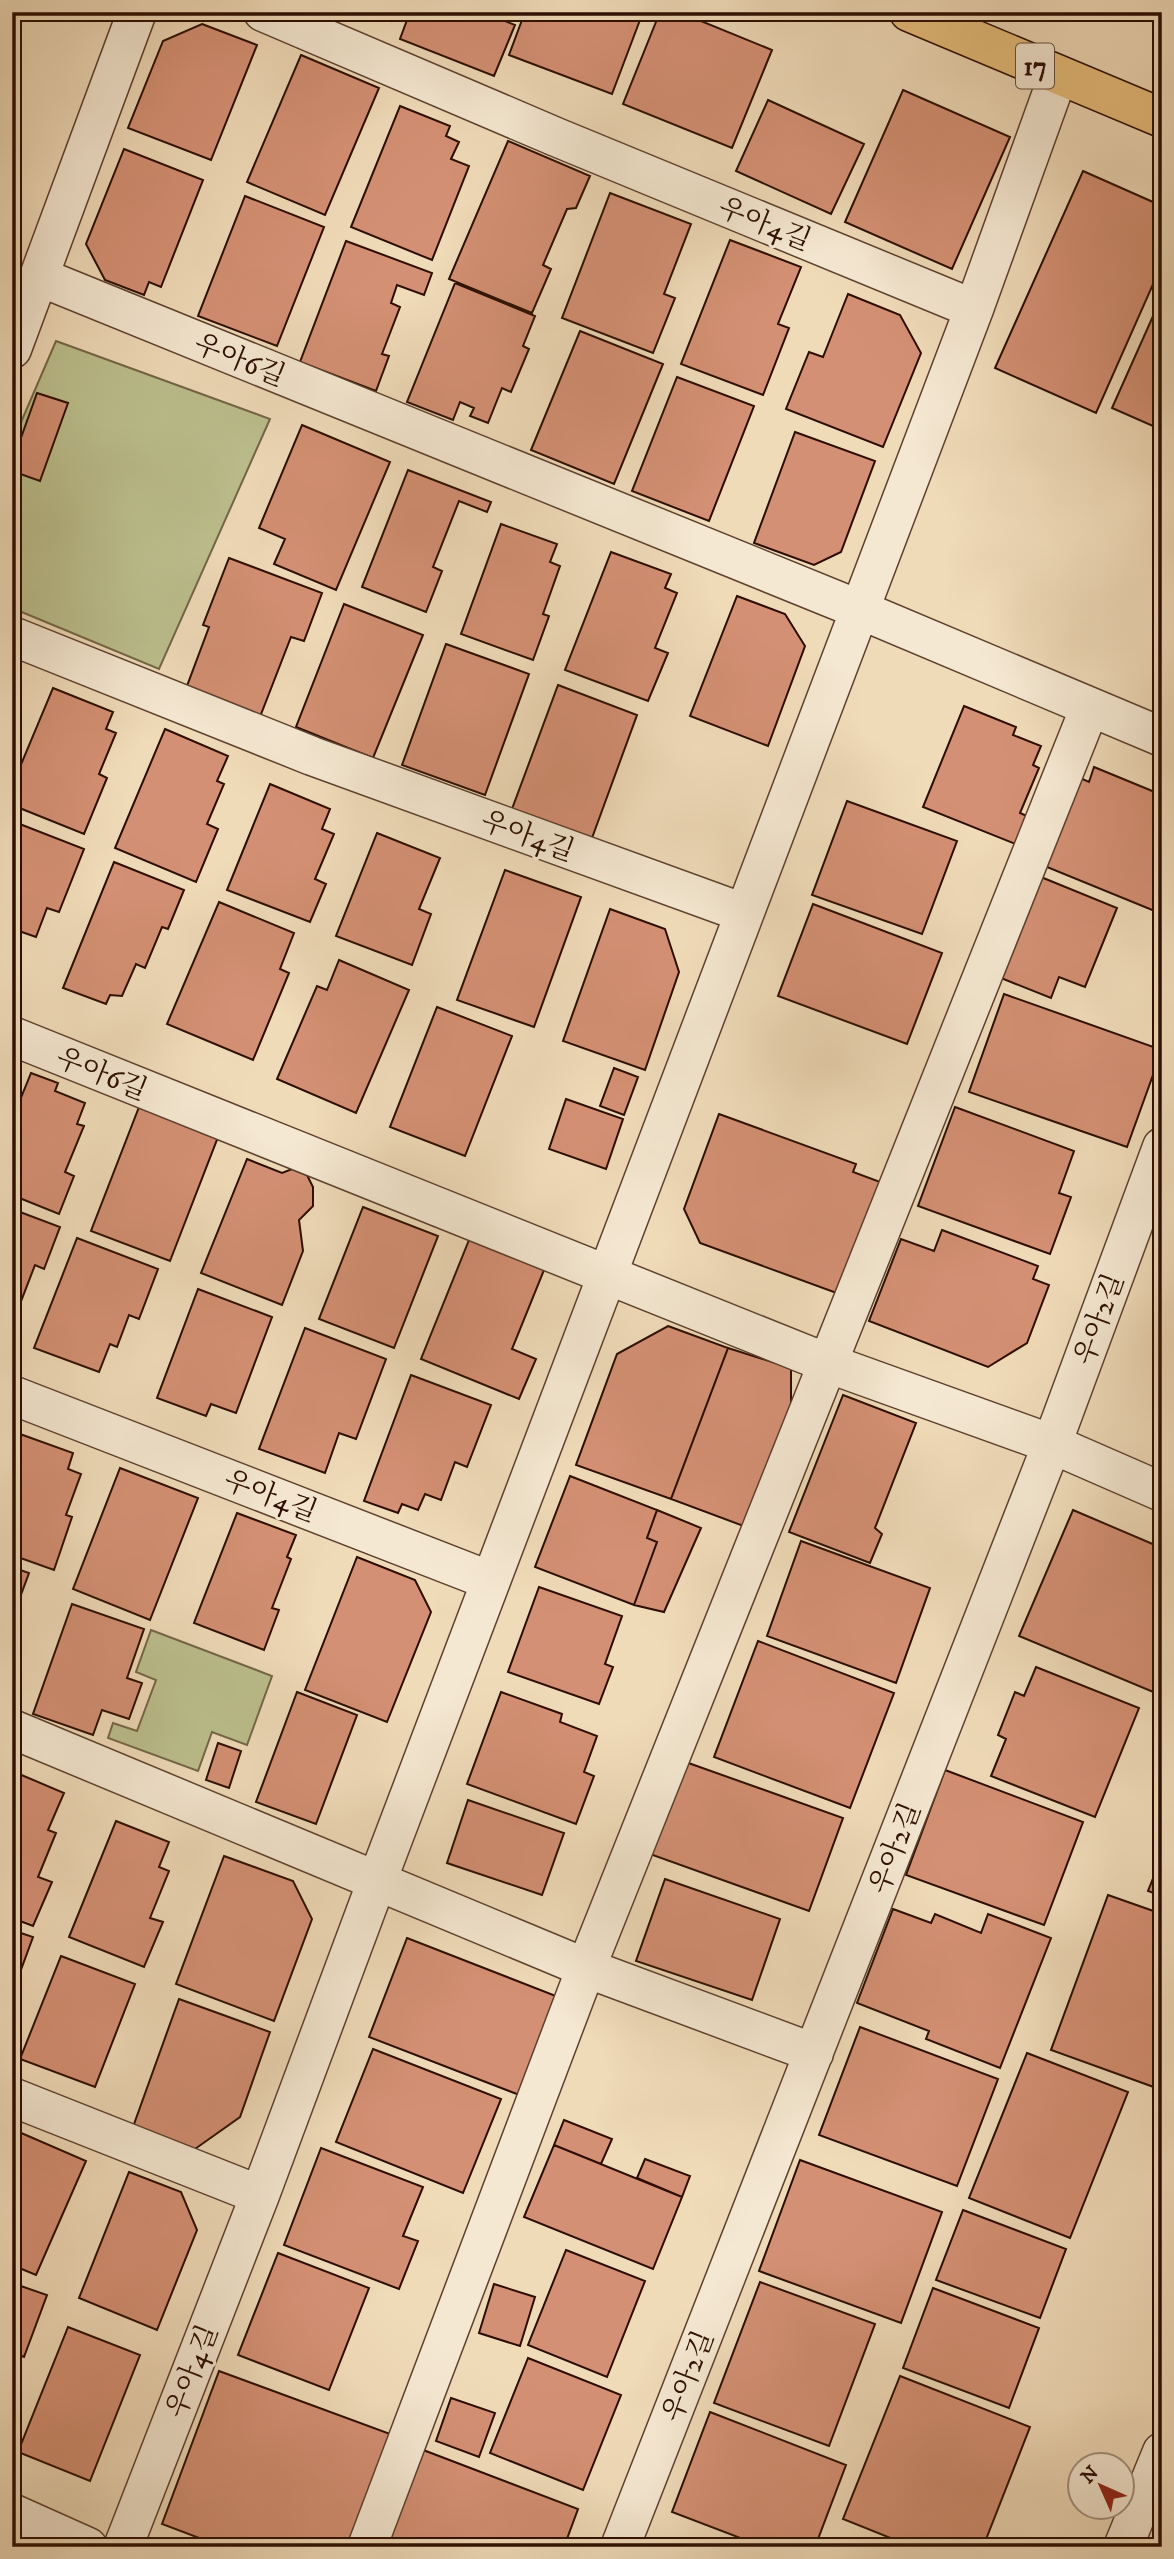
<svg xmlns="http://www.w3.org/2000/svg" width="1174" height="2559" viewBox="0 0 1174 2559" font-family="'IM FELL DW Pica','Noto Serif KR',serif">
	<style>
		.green { fill: #bcc08e; stroke: #746647; stroke-width: 2 }
		.building { fill: #d49074; stroke: #2c0d00; stroke-width: 2 }
		.lines { fill: none; stroke-linecap: round; stroke-linejoin: round }
		.minor-casing { stroke: #5d402e; stroke-width: 41 }
		.major-casing { stroke: #2c0d00; stroke-width: 41 }
		.minor { stroke: #f5e8d2; stroke-width: 38 }
		.major { stroke: #e8be7c; stroke-width: 38 }
		.labels { text-anchor: middle; stroke-width: 6; stroke-linejoin: round; paint-order: stroke }
		.shield { fill: #f5e8d2; stroke: #684f3f; stroke-width: 2 }
		.shield-label { font-size: 26px; font-weight: bold; fill: #2c0d00 }
		.street-label { font-size: 28px; fill: #2c0d00; stroke: #f5e8d2 }
	</style>
	<rect width="100%" height="100%" fill="#f0dbb9"/>
	<filter id="stains"><feTurbulence type="fractalNoise" baseFrequency=".00286" numOctaves="4"/><feColorMatrix values="0 0 0 0 .2 0 0 0 0 .09 0 0 0 0 .02 0 0 0 .5 -.17"/></filter>
	<radialGradient id="worn" r=".72"><stop offset=".6" stop-color="#630" stop-opacity="0"/><stop offset="1" stop-color="#630" stop-opacity=".3"/></radialGradient>
	<path class="green" d="M 56,341 L 270,419 L 159,669 L 12,608 L 12,443 Z
		M 151,1630 L 272,1676 L 247,1745 L 212,1732 L 198,1771 L 108,1738 L 113,1723 L 137,1731 L 156,1680 L 136,1672 Z"/>
	<path class="building" d="M 375,12 L 394,12 L 391,21 L 374,15 Z
		M 410,12 L 482,12 L 515,25 L 494,76 L 400,39 Z
		M 525,12 L 643,12 L 612,94 L 509,55 Z
		M 660,12 L 679,12 L 772,50 L 732,148 L 623,104 Z
		M 202,24 L 257,45 L 211,160 L 128,128 L 163,41 Z
		M 301,55 L 379,88 L 325,215 L 247,182 Z
		M 903,90 L 1010,137 L 952,269 L 845,222 Z
		M 768,100 L 864,144 L 831,214 L 736,171 Z
		M 400,106 L 450,126 L 446,136 L 459,142 L 451,159 L 469,166 L 432,260 L 351,227 Z
		M 508,141 L 590,176 L 576,208 L 567,209 L 543,265 L 551,269 L 532,313 L 449,279 Z
		M 124,149 L 203,180 L 161,287 L 149,282 L 144,295 L 105,280 L 86,244 Z
		M 1083,171 L 1162,206 L 1162,264 L 1096,413 L 995,368 Z
		M 610,193 L 691,224 L 664,294 L 675,298 L 653,353 L 562,318 Z
		M 245,196 L 324,227 L 277,346 L 198,316 Z
		M 730,240 L 801,267 L 778,324 L 789,328 L 763,395 L 681,364 Z
		M 346,241 L 432,273 L 424,295 L 397,285 L 391,303 L 400,307 L 382,354 L 389,356 L 376,391 L 300,362 Z
		M 455,283 L 535,316 L 523,346 L 529,349 L 511,392 L 502,388 L 488,423 L 470,416 L 474,408 L 460,402 L 453,420 L 407,402 Z
		M 848,294 L 900,315 L 921,353 L 883,447 L 786,409 L 809,352 L 823,357 Z
		M 1162,296 L 1162,430 L 1112,408 Z
		M 580,331 L 663,364 L 614,484 L 531,450 Z
		M 677,377 L 754,406 L 709,521 L 632,491 Z
		M 37,393 L 68,403 L 40,481 L 12,471 L 12,463 Z
		M 302,425 L 390,462 L 336,590 L 274,564 L 285,539 L 259,528 Z
		M 795,432 L 875,461 L 841,552 L 814,565 L 754,543 Z
		M 408,470 L 491,502 L 487,512 L 459,501 L 433,567 L 442,571 L 426,612 L 362,587 Z
		M 501,524 L 557,544 L 550,562 L 560,566 L 543,614 L 549,616 L 533,660 L 461,634 Z
		M 611,552 L 671,574 L 665,588 L 677,593 L 655,648 L 668,653 L 648,701 L 565,670 Z
		M 229,558 L 322,593 L 304,641 L 291,637 L 258,722 L 184,694 L 209,627 L 203,625 Z
		M 737,596 L 785,614 L 805,646 L 768,746 L 690,716 Z
		M 344,604 L 423,635 L 373,758 L 296,727 Z
		M 446,644 L 529,674 L 485,795 L 402,765 Z
		M 558,685 L 637,715 L 592,838 L 512,809 Z
		M 53,688 L 113,712 L 106,729 L 116,733 L 99,774 L 107,778 L 84,834 L 12,805 L 12,786 Z
		M 964,706 L 1016,727 L 1013,735 L 1041,746 L 1033,765 L 1039,768 L 1020,813 L 1029,817 L 1018,845 L 923,807 Z
		M 165,729 L 228,756 L 217,781 L 224,784 L 207,824 L 218,829 L 196,882 L 115,848 Z
		M 1094,767 L 1162,795 L 1162,914 L 1042,865 L 1078,777 L 1089,782 Z
		M 270,784 L 330,809 L 322,829 L 334,834 L 315,879 L 326,884 L 310,922 L 227,890 Z
		M 847,801 L 957,841 L 922,934 L 812,895 Z
		M 12,821 L 84,849 L 59,912 L 47,908 L 36,937 L 19,931 L 16,938 L 12,937 Z
		M 377,833 L 440,858 L 419,909 L 431,914 L 412,965 L 336,936 Z
		M 114,862 L 184,890 L 168,929 L 162,927 L 145,968 L 136,964 L 122,996 L 110,995 L 106,1004 L 63,988 Z
		M 505,870 L 581,897 L 534,1027 L 457,1000 Z
		M 1036,875 L 1117,908 L 1085,987 L 1059,977 L 1051,998 L 996,976 Z
		M 219,902 L 294,933 L 280,969 L 289,973 L 253,1060 L 167,1024 Z
		M 813,904 L 942,953 L 907,1044 L 778,996 Z
		M 610,909 L 665,929 L 679,972 L 645,1070 L 563,1041 Z
		M 339,960 L 409,990 L 356,1113 L 277,1079 L 317,986 L 327,990 Z
		M 1004,994 L 1162,1050 L 1127,1147 L 969,1092 Z
		M 437,1007 L 512,1036 L 465,1156 L 390,1127 Z
		M 614,1068 L 638,1077 L 624,1115 L 600,1106 Z
		M 31,1073 L 58,1083 L 55,1091 L 85,1103 L 77,1124 L 84,1126 L 65,1172 L 74,1176 L 59,1214 L 12,1195 L 12,1120 Z
		M 566,1099 L 623,1119 L 606,1169 L 549,1149 Z
		M 139,1107 L 218,1137 L 170,1261 L 91,1231 Z
		M 955,1107 L 1074,1151 L 1059,1193 L 1071,1197 L 1050,1254 L 918,1206 Z
		M 719,1114 L 856,1164 L 853,1172 L 883,1183 L 842,1295 L 700,1243 L 684,1209 Z
		M 247,1159 L 282,1173 L 292,1169 L 307,1175 L 313,1187 L 313,1206 L 299,1220 L 303,1251 L 282,1305 L 201,1273 Z
		M 363,1207 L 438,1236 L 394,1348 L 319,1319 Z
		M 12,1209 L 60,1227 L 44,1269 L 35,1265 L 18,1309 L 12,1306 Z
		M 942,1230 L 1038,1266 L 1033,1279 L 1049,1285 L 1027,1343 L 988,1367 L 869,1321 L 901,1239 L 934,1251 Z
		M 77,1238 L 158,1269 L 139,1319 L 129,1315 L 117,1347 L 110,1344 L 99,1372 L 34,1348 Z
		M 469,1240 L 544,1270 L 512,1349 L 536,1359 L 519,1399 L 421,1359 Z
		M 198,1289 L 272,1317 L 236,1413 L 211,1404 L 206,1416 L 157,1398 Z
		M 668,1326 L 728,1348 L 671,1499 L 576,1465 L 617,1354 Z
		M 305,1328 L 386,1359 L 356,1439 L 339,1433 L 325,1473 L 259,1449 Z
		M 728,1348 L 791,1368 L 791,1411 L 749,1528 L 671,1499 Z
		M 411,1375 L 491,1405 L 467,1467 L 455,1462 L 441,1500 L 425,1494 L 418,1510 L 402,1504 L 398,1513 L 364,1501 Z
		M 843,1395 L 916,1423 L 875,1528 L 882,1534 L 870,1563 L 789,1532 Z
		M 20,1434 L 73,1453 L 68,1469 L 81,1474 L 66,1515 L 72,1517 L 54,1570 L 12,1555 L 12,1456 Z
		M 120,1468 L 198,1498 L 150,1620 L 73,1589 Z
		M 570,1476 L 657,1510 L 647,1538 L 657,1542 L 634,1605 L 535,1567 Z
		M 657,1510 L 701,1528 L 664,1612 L 634,1605 L 657,1542 L 647,1538 Z
		M 1073,1510 L 1162,1548 L 1162,1685 L 1158,1694 L 1019,1636 Z
		M 237,1513 L 296,1535 L 287,1557 L 291,1559 L 272,1608 L 279,1610 L 264,1650 L 194,1623 Z
		M 801,1541 L 930,1588 L 896,1683 L 767,1636 Z
		M 357,1557 L 415,1580 L 431,1612 L 387,1722 L 305,1690 Z
		M 12,1567 L 29,1573 L 12,1619 Z
		M 539,1587 L 622,1616 L 605,1664 L 613,1667 L 599,1704 L 508,1672 Z
		M 72,1604 L 144,1629 L 127,1678 L 142,1683 L 129,1719 L 102,1710 L 93,1735 L 33,1714 Z
		M 758,1641 L 894,1693 L 850,1808 L 714,1757 Z
		M 1036,1667 L 1139,1708 L 1095,1817 L 991,1776 L 1006,1739 L 998,1735 L 1015,1692 L 1024,1696 Z
		M 297,1692 L 357,1715 L 316,1824 L 256,1802 Z
		M 501,1692 L 562,1714 L 560,1722 L 597,1736 L 584,1772 L 594,1776 L 576,1824 L 467,1784 Z
		M 218,1743 L 241,1751 L 229,1788 L 206,1780 Z
		M 680,1760 L 843,1818 L 809,1911 L 647,1853 Z
		M 945,1770 L 1083,1822 L 1044,1925 L 906,1875 Z
		M 12,1771 L 64,1793 L 48,1830 L 56,1833 L 38,1877 L 52,1882 L 33,1926 L 12,1918 Z
		M 468,1800 L 564,1833 L 542,1895 L 447,1863 Z
		M 116,1821 L 169,1842 L 159,1867 L 169,1871 L 150,1918 L 163,1922 L 144,1967 L 69,1937 Z
		M 224,1856 L 293,1881 L 312,1919 L 274,2021 L 176,1984 Z
		M 1162,1856 L 1162,1896 L 1148,1891 Z
		M 665,1879 L 780,1919 L 752,2000 L 636,1961 Z
		M 1108,1895 L 1162,1914 L 1162,2090 L 1051,2050 Z
		M 893,1909 L 931,1923 L 935,1914 L 981,1933 L 988,1914 L 1051,1938 L 1000,2068 L 926,2039 L 929,2031 L 857,2003 Z
		M 12,1930 L 33,1937 L 15,1986 L 12,1985 Z
		M 407,1938 L 561,1998 L 522,2096 L 369,2037 Z
		M 61,1956 L 135,1984 L 95,2087 L 20,2059 Z
		M 179,1999 L 270,2032 L 240,2117 L 195,2149 L 133,2127 Z
		M 860,2027 L 998,2079 L 957,2186 L 819,2135 Z
		M 373,2049 L 501,2099 L 463,2193 L 336,2142 Z
		M 1027,2053 L 1128,2092 L 1070,2238 L 969,2198 Z
		M 564,2120 L 612,2139 L 601,2164 L 554,2145 Z
		M 12,2129 L 86,2161 L 36,2275 L 12,2265 Z
		M 554,2145 L 682,2197 L 653,2269 L 524,2217 Z
		M 321,2148 L 423,2187 L 403,2236 L 418,2241 L 399,2289 L 284,2245 Z
		M 645,2159 L 690,2176 L 682,2197 L 637,2178 Z
		M 800,2160 L 942,2212 L 901,2323 L 759,2271 Z
		M 129,2172 L 181,2192 L 197,2230 L 157,2330 L 79,2298 Z
		M 963,2210 L 1066,2249 L 1040,2318 L 936,2280 Z
		M 566,2250 L 645,2281 L 607,2377 L 528,2345 Z
		M 278,2253 L 369,2288 L 329,2390 L 238,2355 Z
		M 760,2282 L 875,2324 L 829,2446 L 714,2403 Z
		M 12,2283 L 47,2295 L 24,2357 L 12,2352 Z
		M 494,2284 L 535,2297 L 520,2346 L 479,2333 Z
		M 933,2288 L 1039,2328 L 1009,2408 L 903,2368 Z
		M 68,2327 L 140,2355 L 90,2481 L 18,2452 Z
		M 528,2358 L 621,2395 L 583,2490 L 490,2453 Z
		M 219,2371 L 393,2435 L 352,2547 L 223,2547 L 162,2524 Z
		M 900,2376 L 1030,2427 L 983,2547 L 913,2547 L 843,2519 Z
		M 451,2398 L 495,2413 L 479,2457 L 436,2441 Z
		M 710,2412 L 846,2465 L 815,2547 L 764,2547 L 672,2512 Z
		M 418,2448 L 578,2509 L 564,2547 L 379,2547 Z"/>
	<g class="lines">
		<g class="minor-casing">
			<path id="minor" d="M 263,12 L 556,137 L 974,309
				M 40,277 L 858,609 L 1162,737
				M 12,349 L 137,12
				M 12,636 L 312,756 L 744,913
				M 12,1036 L 827,1363 L 1052,1444 L 1162,1492
				M 12,1395 L 491,1581
				M 12,1729 L 586,1968 L 814,2053
				M 12,2097 L 260,2195
				M 12,2513 L 88,2547
				M 123,2547 L 260,2195 L 377,1881 L 974,309 L 1058,76
				M 367,2547 L 586,1968 L 1090,707
				M 620,2547 L 1052,1444 L 1162,1147
				M 1123,2547 L 1162,2452"/>
		</g>
		<g class="major-casing">
			<path id="major" d="M 909,12 L 1162,118"/>
		</g>
		<use href="#minor" class="minor"/>
		<use href="#major" class="major"/>
	</g>
	<g class="labels">
		<rect class="shield" x="1016" y="43.5" width="38" height="45" rx="5"/>
		<g class="shield-label">
			<text x="1035" y="75">17</text>
		</g>
		<g class="street-label">
			<text transform="translate(765 223) rotate(22)" y="10">우아4길</text>
			<text transform="translate(240 359) rotate(22)" y="10">우아6길</text>
			<text transform="translate(528 835) rotate(20)" y="10">우아4길</text>
			<text transform="translate(102 1073) rotate(22)" y="10">우아6길</text>
			<text transform="translate(1098 1319) rotate(-70)" y="10">우아2길</text>
			<text transform="translate(271 1495) rotate(21)" y="10">우아4길</text>
			<text transform="translate(894 1848) rotate(-69)" y="10">우아2길</text>
			<text transform="translate(191 2371) rotate(-69)" y="10">우아4길</text>
			<text transform="translate(687 2376) rotate(-69)" y="10">우아2길</text>
		</g>
	</g>
	<rect width="1174" height="2559" fill="none" stroke="#f0dbb9" stroke-width="42"/>
	<rect x="14" y="14" width="1146" height="2531" fill="none" stroke="#2c0d00" stroke-width="3.5"/>
	<rect x="21" y="21" width="1132" height="2517" fill="none" stroke="#2c0d00" stroke-width="2"/>
	<g transform="translate(1101 2486) rotate(315)"><circle r="33" fill="#f5e8d2" stroke="#a5907e" stroke-width="2"/>
	<path d="M0-5L12 26L0 18L-12 26Z" fill="#8f2418"/>
	<text y="-10" font-size="19" font-weight="bold" text-anchor="middle" fill="#2c0d00">N</text>
	</g>
	<rect width="100%" height="100%" filter="url(#stains)"/>
	<rect width="100%" height="100%" fill="url(#worn)"/>
</svg>
